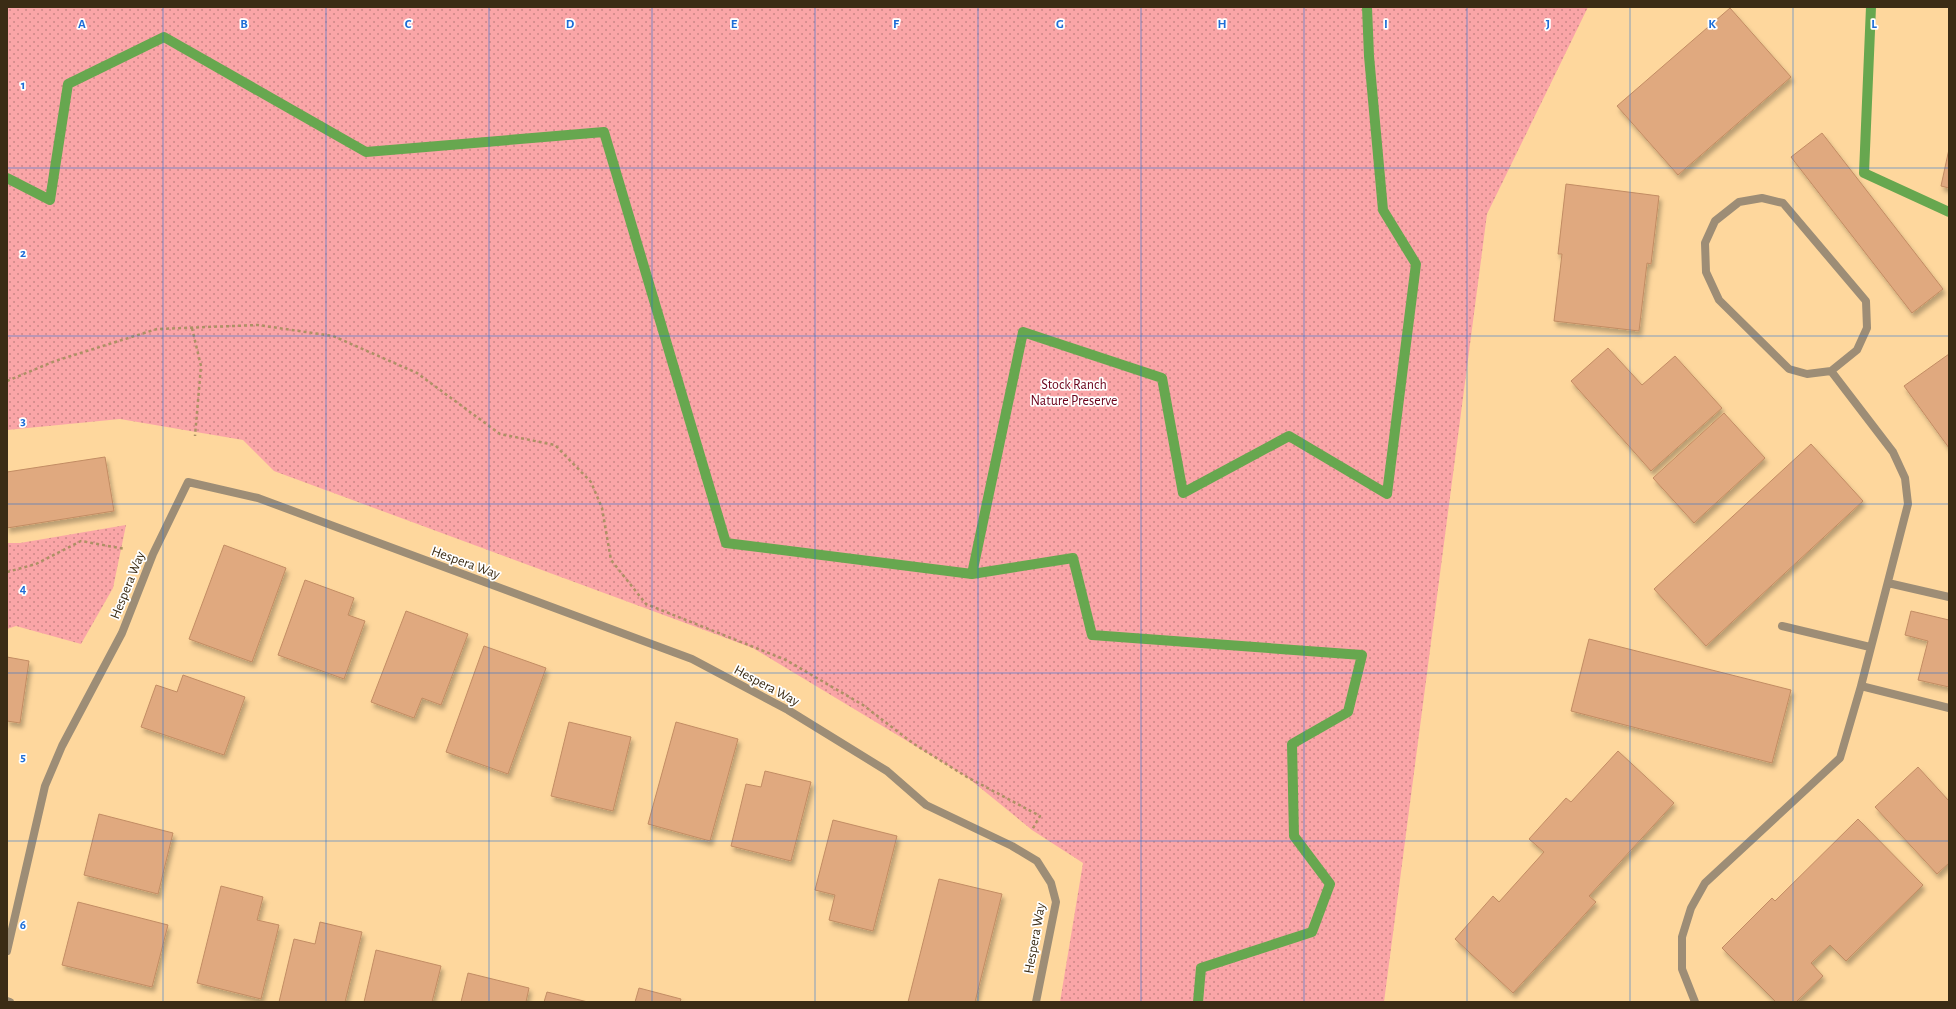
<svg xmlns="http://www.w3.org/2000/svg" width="1956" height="1009" viewBox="0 0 1956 1009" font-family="'Alegreya Sans',sans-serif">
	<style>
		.park { fill: url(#park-dots) }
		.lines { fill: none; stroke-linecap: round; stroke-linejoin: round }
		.stream { stroke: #67a74f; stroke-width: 10 }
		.building { fill: #e0a97f; stroke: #c28c63; filter: url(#shadow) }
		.path { stroke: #ad9065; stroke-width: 2.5; stroke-dasharray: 3 3; stroke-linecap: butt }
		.service { stroke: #9d8d76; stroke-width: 8 }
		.minor { stroke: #9d8d76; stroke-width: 8 }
		.grid { fill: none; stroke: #1d6dd7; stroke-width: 1; stroke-opacity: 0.55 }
		.labels { text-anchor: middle; stroke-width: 3.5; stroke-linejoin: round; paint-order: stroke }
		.park-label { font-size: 14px; fill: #6a001a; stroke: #fff }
		.street-label { font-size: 14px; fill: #3b2c15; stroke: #fff }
		.grid-label { font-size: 13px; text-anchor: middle; font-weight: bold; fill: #1d6dd7; stroke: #fff; stroke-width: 3.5; stroke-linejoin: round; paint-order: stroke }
	</style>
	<defs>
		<pattern id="park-dots" width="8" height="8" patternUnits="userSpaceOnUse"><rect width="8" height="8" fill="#faa5a7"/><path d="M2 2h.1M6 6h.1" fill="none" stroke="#cc8787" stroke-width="1.8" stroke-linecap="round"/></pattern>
		<filter id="shadow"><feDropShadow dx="2.5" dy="4.5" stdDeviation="2" flood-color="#0004"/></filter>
	</defs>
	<rect width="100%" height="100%" fill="#fed79d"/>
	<path class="park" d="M 7,7 L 1588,7 L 1487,214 L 1384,1002 L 1060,1002 L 1083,863 L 1032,830 L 967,777 L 753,648 L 274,471 L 243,440 L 120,419 L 7,430 Z
		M 126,525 L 113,588 L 81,644 L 16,626 L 7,629 L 7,543 L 20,543 Z"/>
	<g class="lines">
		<path class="stream" d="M 1871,7 L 1864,173 L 1949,212
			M 7,178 L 50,200 L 68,84 L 164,37 L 366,152 L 604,132 L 726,543 L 972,574 L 1073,558 L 1092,635 L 1362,655 L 1348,712 L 1292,744 L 1294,836 L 1330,884 L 1312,932 L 1201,968 L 1198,1002
			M 972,574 L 1023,332 L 1162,378 L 1183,493 L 1289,436 L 1387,494 L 1416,264 L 1383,210 L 1369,56 L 1367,7"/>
	</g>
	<path class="building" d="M 1730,8 L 1791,77 L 1678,175 L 1617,106 Z
		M 1822,133 L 1943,289 L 1912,313 L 1791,157 Z
		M 1949,149 L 1949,188 L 1941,186 Z
		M 1566,184 L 1659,196 L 1651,264 L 1647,263 L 1639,331 L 1554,321 L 1562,254 L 1558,254 Z
		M 1608,348 L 1642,385 L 1675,356 L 1722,408 L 1651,471 L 1571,381 Z
		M 1949,354 L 1949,448 L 1904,386 Z
		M 1724,413 L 1765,458 L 1694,523 L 1653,478 Z
		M 1811,444 L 1863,501 L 1706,646 L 1654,589 Z
		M 105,457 L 114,511 L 7,528 L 7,472 Z
		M 224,545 L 286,568 L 252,662 L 189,639 Z
		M 305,580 L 354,598 L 348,615 L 365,621 L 344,679 L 278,655 Z
		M 406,611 L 468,634 L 441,705 L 422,698 L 414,718 L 371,702 Z
		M 1911,611 L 1949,620 L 1949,687 L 1918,680 L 1928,641 L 1905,635 Z
		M 1589,639 L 1791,690 L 1772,763 L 1571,711 Z
		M 484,646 L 546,668 L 508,774 L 446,752 Z
		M 7,657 L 29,661 L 20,723 L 7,721 Z
		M 183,675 L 245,697 L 224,755 L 141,727 L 156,685 L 177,692 Z
		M 569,722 L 631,737 L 613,811 L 551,796 Z
		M 676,722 L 738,739 L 710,841 L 648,824 Z
		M 1618,751 L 1674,803 L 1589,896 L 1596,902 L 1513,993 L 1455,939 L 1493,896 L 1499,902 L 1544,852 L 1529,839 L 1566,798 L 1571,802 Z
		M 1918,767 L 1949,801 L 1949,863 L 1937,874 L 1875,807 Z
		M 765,771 L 811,782 L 791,861 L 731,846 L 746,784 L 761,787 Z
		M 99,814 L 173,833 L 158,894 L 84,875 Z
		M 1858,819 L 1923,885 L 1846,961 L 1830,945 L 1811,963 L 1823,976 L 1796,1002 L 1776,1002 L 1722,948 L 1772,898 L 1775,901 Z
		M 833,820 L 897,836 L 873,931 L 829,920 L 835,895 L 815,890 Z
		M 939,879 L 1002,894 L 975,1002 L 908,1002 Z
		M 221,886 L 263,897 L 257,920 L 279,925 L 261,999 L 197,983 Z
		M 78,902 L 168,925 L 152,987 L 62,965 Z
		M 320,922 L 362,932 L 345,1002 L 279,1002 L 294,939 L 315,944 Z
		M 376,950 L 441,966 L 432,1002 L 364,1002 Z
		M 468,973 L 529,988 L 526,1002 L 461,1002 Z
		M 639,988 L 681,999 L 680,1002 L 635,1002 Z
		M 547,992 L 588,1002 L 544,1002 Z"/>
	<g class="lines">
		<path class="path" d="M 192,328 L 201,366 L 195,436
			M 7,381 L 55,361 L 157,329 L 258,325 L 333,336 L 417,373 L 500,434 L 555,445 L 591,482 L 602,508 L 611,560 L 646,604 L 786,660 L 863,705 L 914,744 L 967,777 L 1040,816 L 1032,830
			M 7,572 L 36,564 L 81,541 L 125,549"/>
		<path class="service" d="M 1762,198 L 1783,203 L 1866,301 L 1867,328 L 1857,350 L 1831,371 L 1807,374 L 1789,369 L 1719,300 L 1706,272 L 1705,243 L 1715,221 L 1739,202 Z
			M 1888,583 L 1949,597
			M 1782,626 L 1870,647
			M 1861,686 L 1949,708
			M 1695,1002 L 1682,969 L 1682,937 L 1691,908 L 1705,883 L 1840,758 L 1861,686 L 1908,504 L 1905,478 L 1893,452 L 1831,371"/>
		<path class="minor" d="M 7,951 L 45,786 L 62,746 L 122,633 L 153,554 L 188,482 L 258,498 L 692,659 L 788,710 L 887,771 L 926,805 L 1012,846 L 1037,861 L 1051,883 L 1056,902 L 1036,1002
			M 7,1001 L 10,1002"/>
	</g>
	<path class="grid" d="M 163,7 L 163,1002M 326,7 L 326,1002M 489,7 L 489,1002M 652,7 L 652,1002M 815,7 L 815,1002M 978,7 L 978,1002M 1141,7 L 1141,1002M 1304,7 L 1304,1002M 1467,7 L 1467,1002M 1630,7 L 1630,1002M 1793,7 L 1793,1002M 7,168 L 1949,168M 7,336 L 1949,336M 7,504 L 1949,504M 7,673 L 1949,673M 7,841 L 1949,841"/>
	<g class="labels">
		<g class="park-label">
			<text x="1074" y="389">Stock Ranch<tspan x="1074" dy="16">Nature Preserve</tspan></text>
		</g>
		<g class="street-label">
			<text transform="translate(466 562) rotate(20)" y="5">Hespera Way</text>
			<text transform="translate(127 585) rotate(-68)" y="5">Hespera Way</text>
			<text transform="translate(767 685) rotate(28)" y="5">Hespera Way</text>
			<text transform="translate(1034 938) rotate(-80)" y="5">Hespera Way</text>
		</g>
	</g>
	<g class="grid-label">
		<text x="82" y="28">A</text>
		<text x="244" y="28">B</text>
		<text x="408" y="28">C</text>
		<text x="570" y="28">D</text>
		<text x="734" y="28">E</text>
		<text x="896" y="28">F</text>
		<text x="1060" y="28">G</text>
		<text x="1222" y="28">H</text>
		<text x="1386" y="28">I</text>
		<text x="1548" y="28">J</text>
		<text x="1712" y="28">K</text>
		<text x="1874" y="28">L</text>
		<text x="23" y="89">1</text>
		<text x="23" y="257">2</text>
		<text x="23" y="425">3</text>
		<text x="23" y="593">4</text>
		<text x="23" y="761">5</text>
		<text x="23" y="929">6</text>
	</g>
	<rect width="1956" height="1009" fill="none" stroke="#3b2c15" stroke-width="16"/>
</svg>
